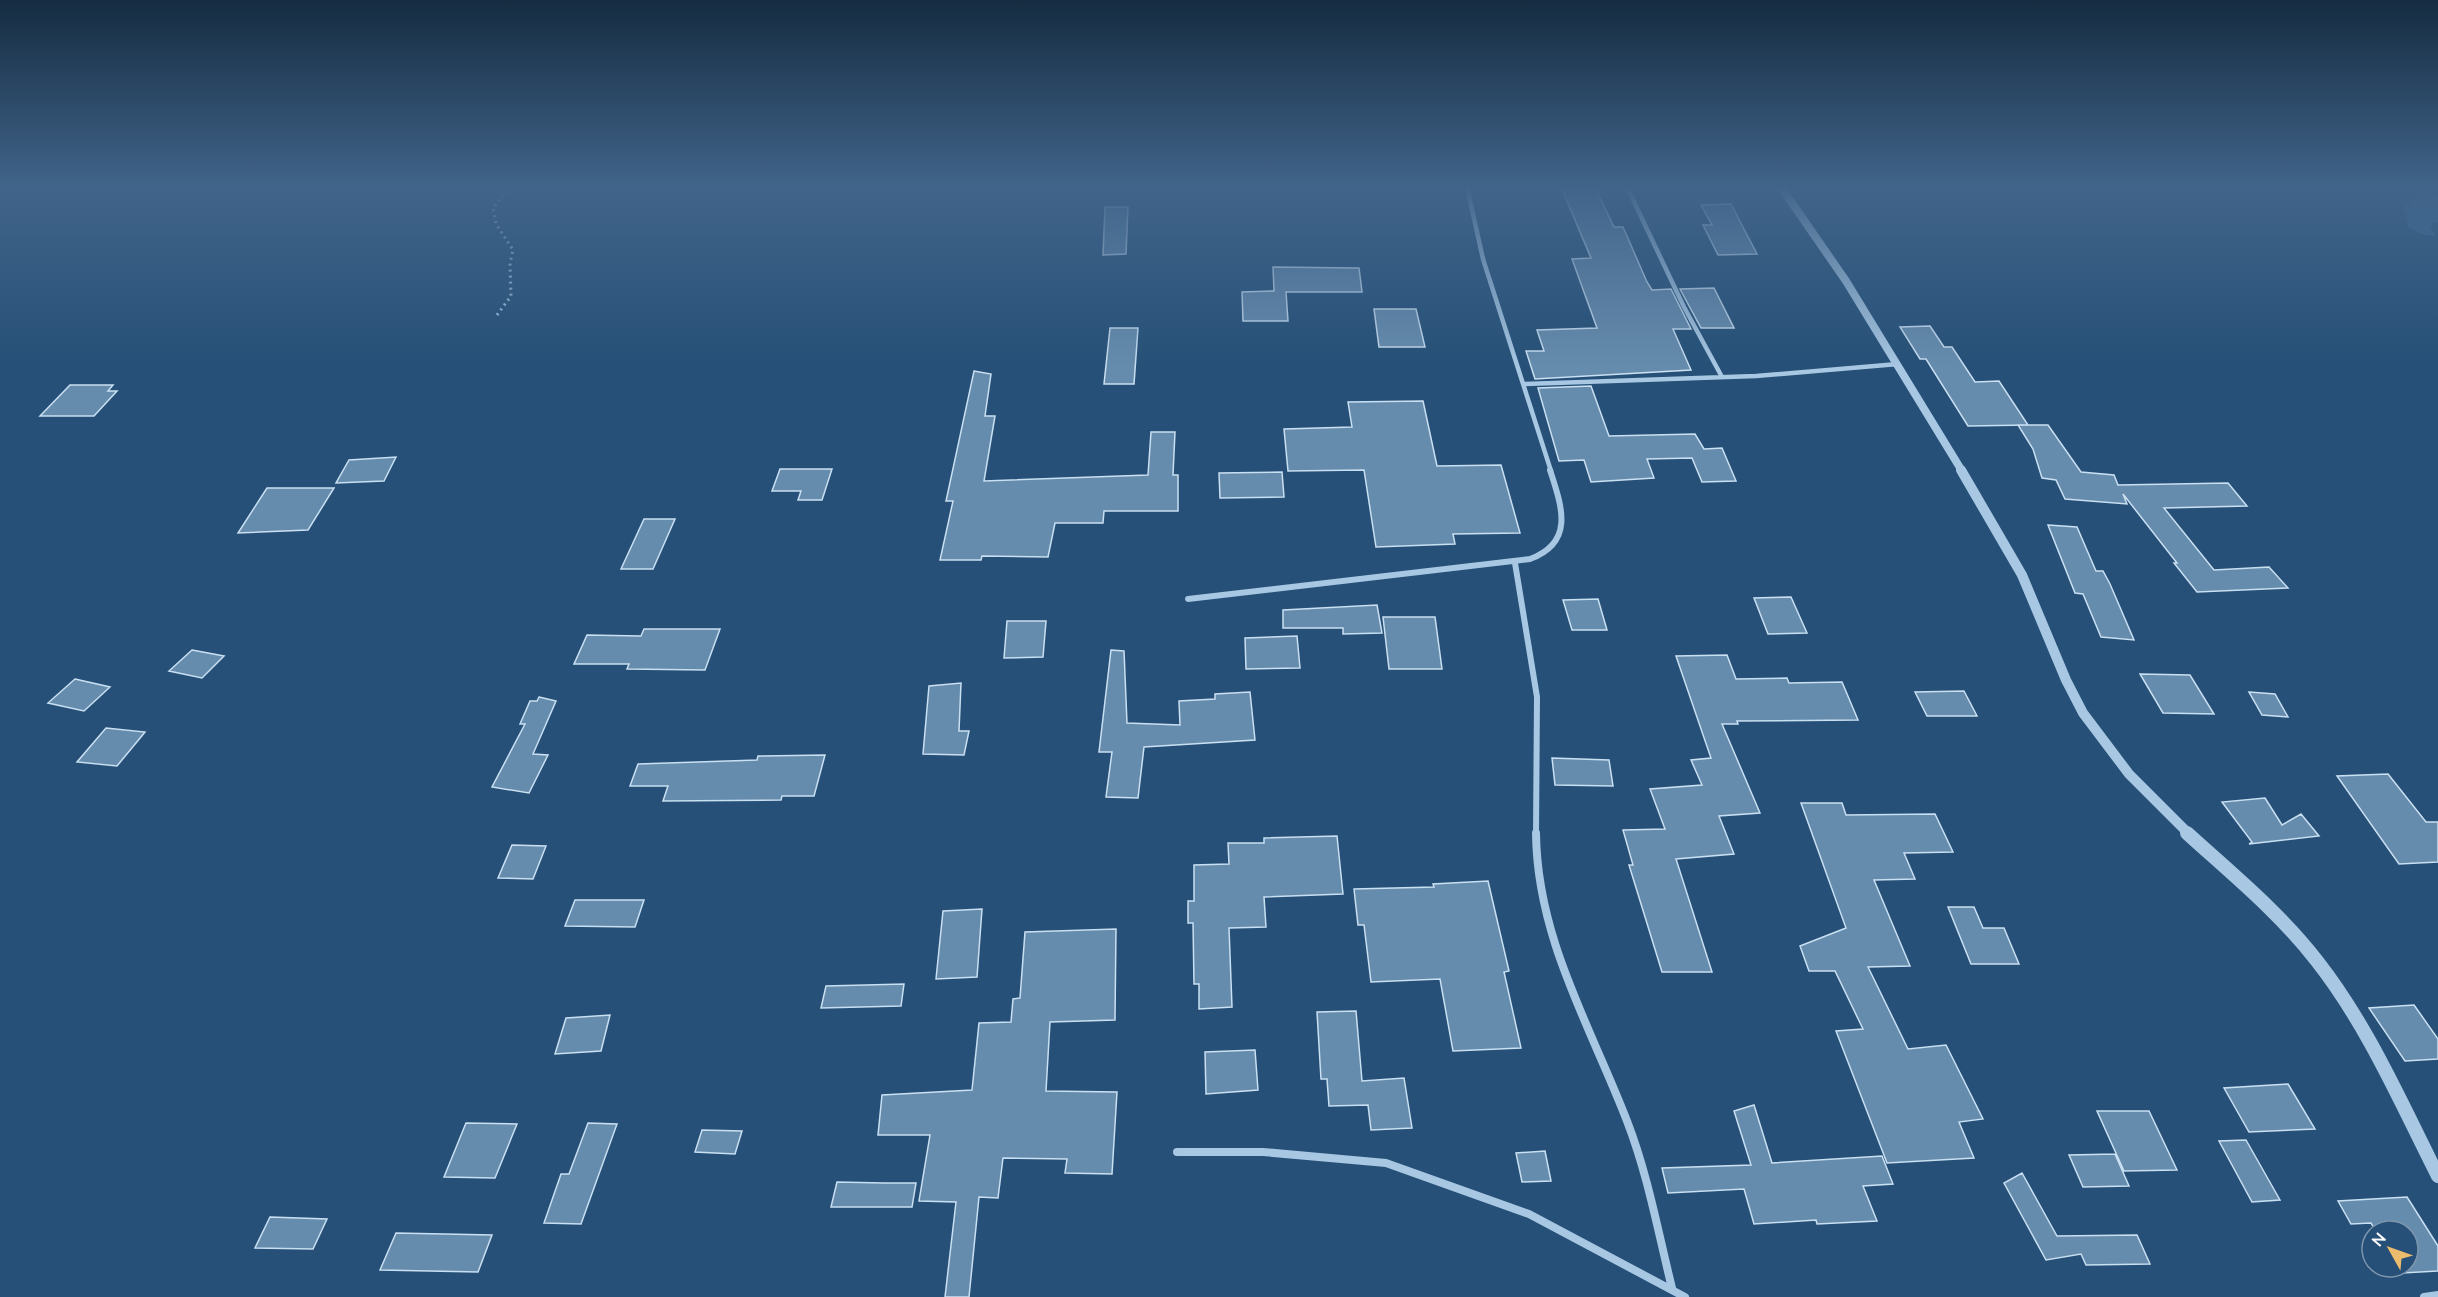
<svg xmlns="http://www.w3.org/2000/svg" width="2438" height="1297" viewBox="0 0 2438 1297" font-family="'Nunito Sans',sans-serif">
	<style>
		.green { fill: #3a6a94 }
		.building { fill: #668cad; stroke: #c9dff2; stroke-width: 1.5 }
		.lines { fill: none; stroke-linecap: round; stroke-linejoin: round }
		.path { stroke: #a7c7e2; stroke-width: 3; stroke-dasharray: 2 4; stroke-linecap: butt }
		.minor-far2 { stroke: #a7c7e2; stroke-width: 4.5 }
		.minor-far1 { stroke: #a7c7e2; stroke-width: 6 }
		.minor { stroke: #a7c7e2; stroke-width: 8 }
		.tertiary-far2 { stroke: #a7c7e2; stroke-width: 8 }
		.tertiary-far1 { stroke: #a7c7e2; stroke-width: 10 }
		.tertiary { stroke: #a7c7e2; stroke-width: 14 }
	</style>
	<rect width="100%" height="100%" fill="#265077"/>
	<path class="green" d="M 2424,193 L 2438,197 L 2438,223 L 2434,221 L 2430,227 L 2436,236 L 2424,235 L 2409,228 L 2403,207 Z"/>
	<path class="building" d="M 1561,187 L 1595,187 L 1614,227 L 1623,227 L 1647,282 L 1652,290 L 1671,289 L 1691,329 L 1673,329 L 1691,370 L 1535,379 L 1526,351 L 1544,351 L 1537,330 L 1597,328 L 1572,259 L 1591,258 Z
		M 1731,204 L 1757,254 L 1718,255 L 1703,225 L 1712,225 L 1701,205 Z
		M 1105,207 L 1128,207 L 1126,254 L 1103,255 Z
		M 1273,267 L 1359,268 L 1362,292 L 1286,292 L 1288,321 L 1243,321 L 1242,292 L 1274,291 Z
		M 1714,288 L 1734,328 L 1701,328 L 1680,289 Z
		M 1374,309 L 1416,309 L 1425,347 L 1379,347 Z
		M 1930,326 L 1944,347 L 1952,347 L 1975,382 L 1999,381 L 2028,425 L 1968,426 L 1926,359 L 1920,359 L 1900,327 Z
		M 1110,328 L 1138,328 L 1134,384 L 1104,384 Z
		M 974,371 L 991,374 L 985,416 L 995,416 L 984,481 L 1148,475 L 1151,432 L 1175,432 L 1173,475 L 1178,475 L 1178,511 L 1104,511 L 1103,523 L 1055,523 L 1048,557 L 982,556 L 981,560 L 940,560 L 953,501 L 946,501 Z
		M 70,385 L 113,385 L 108,391 L 117,391 L 94,416 L 40,416 Z
		M 1591,386 L 1609,436 L 1695,434 L 1704,449 L 1722,448 L 1736,481 L 1702,482 L 1692,458 L 1647,459 L 1654,478 L 1591,482 L 1584,460 L 1559,461 L 1538,388 Z
		M 1423,401 L 1437,466 L 1501,465 L 1520,533 L 1453,534 L 1455,544 L 1376,547 L 1364,470 L 1288,471 L 1284,429 L 1352,427 L 1348,402 Z
		M 2018,425 L 2048,425 L 2081,472 L 2114,475 L 2118,485 L 2228,483 L 2247,506 L 2164,508 L 2214,570 L 2269,567 L 2288,588 L 2197,592 L 2174,563 L 2177,563 L 2123,494 L 2127,504 L 2065,499 L 2056,480 L 2042,478 L 2033,449 Z
		M 396,457 L 384,481 L 336,483 L 349,460 Z
		M 780,469 L 832,469 L 822,500 L 798,500 L 801,491 L 772,491 Z
		M 1282,472 L 1284,497 L 1220,498 L 1219,473 Z
		M 267,488 L 334,488 L 308,530 L 238,533 Z
		M 644,519 L 675,519 L 653,569 L 621,569 Z
		M 2048,525 L 2077,527 L 2096,571 L 2103,571 L 2110,584 L 2134,640 L 2101,637 L 2083,594 L 2075,593 Z
		M 1791,597 L 1807,633 L 1768,634 L 1754,598 Z
		M 1598,599 L 1607,630 L 1572,630 L 1563,600 Z
		M 1377,605 L 1382,633 L 1343,634 L 1343,628 L 1283,628 L 1283,610 Z
		M 1383,617 L 1435,617 L 1442,669 L 1389,669 Z
		M 1007,621 L 1046,621 L 1043,657 L 1004,658 Z
		M 644,629 L 720,629 L 705,670 L 627,669 L 629,664 L 574,664 L 587,635 L 641,636 Z
		M 1297,636 L 1300,668 L 1246,669 L 1245,638 Z
		M 192,650 L 224,656 L 202,678 L 169,671 Z
		M 1111,650 L 1124,651 L 1127,723 L 1180,725 L 1179,701 L 1215,699 L 1215,694 L 1250,692 L 1255,740 L 1144,747 L 1138,798 L 1106,797 L 1112,752 L 1099,752 Z
		M 1727,655 L 1736,679 L 1787,678 L 1789,683 L 1842,682 L 1858,720 L 1737,721 L 1738,724 L 1722,724 L 1760,813 L 1719,816 L 1734,854 L 1676,859 L 1712,972 L 1662,972 L 1629,865 L 1633,865 L 1623,830 L 1665,829 L 1650,789 L 1702,785 L 1691,760 L 1711,758 L 1676,656 Z
		M 2140,674 L 2190,675 L 2214,714 L 2163,713 Z
		M 75,679 L 110,687 L 84,711 L 48,703 Z
		M 961,683 L 959,731 L 969,731 L 964,755 L 923,754 L 929,686 Z
		M 1964,691 L 1977,716 L 1927,716 L 1915,692 Z
		M 2249,692 L 2275,694 L 2288,717 L 2262,715 Z
		M 539,697 L 556,701 L 533,754 L 548,755 L 529,793 L 492,787 L 525,724 L 520,724 L 530,701 L 537,701 Z
		M 106,728 L 145,732 L 117,766 L 77,762 Z
		M 825,755 L 814,796 L 782,796 L 781,800 L 663,801 L 668,786 L 630,786 L 638,764 L 757,760 L 758,756 Z
		M 1552,758 L 1609,760 L 1613,786 L 1555,785 Z
		M 2388,774 L 2426,822 L 2438,822 L 2438,862 L 2399,864 L 2337,776 Z
		M 2265,798 L 2282,825 L 2301,814 L 2319,836 L 2249,844 L 2252,842 L 2222,802 Z
		M 1801,803 L 1842,803 L 1846,815 L 1935,814 L 1953,852 L 1904,853 L 1915,879 L 1874,880 L 1910,966 L 1868,967 L 1908,1049 L 1946,1045 L 1983,1119 L 1959,1122 L 1974,1158 L 1887,1163 L 1836,1031 L 1863,1029 L 1835,971 L 1809,971 L 1800,946 L 1846,928 Z
		M 1337,836 L 1343,894 L 1264,897 L 1266,927 L 1229,928 L 1232,1007 L 1199,1009 L 1199,984 L 1194,984 L 1193,923 L 1188,923 L 1188,901 L 1194,901 L 1194,865 L 1229,864 L 1228,843 L 1264,843 L 1264,838 Z
		M 512,845 L 546,846 L 533,879 L 498,878 Z
		M 1488,881 L 1509,971 L 1504,972 L 1521,1048 L 1453,1051 L 1440,979 L 1371,982 L 1364,925 L 1358,925 L 1354,889 L 1434,887 L 1433,884 Z
		M 575,900 L 644,900 L 635,927 L 565,926 Z
		M 1948,907 L 1974,907 L 1983,928 L 2004,928 L 2019,964 L 1971,964 Z
		M 982,909 L 977,977 L 936,979 L 943,911 Z
		M 1116,929 L 1115,1020 L 1050,1022 L 1046,1091 L 1117,1092 L 1112,1174 L 1065,1173 L 1067,1159 L 1003,1158 L 998,1198 L 979,1197 L 969,1297 L 945,1297 L 956,1202 L 919,1201 L 930,1135 L 878,1135 L 882,1095 L 972,1090 L 979,1023 L 1011,1022 L 1013,999 L 1020,998 L 1025,932 Z
		M 904,984 L 901,1006 L 821,1008 L 826,986 Z
		M 2414,1005 L 2438,1039 L 2438,1059 L 2405,1061 L 2369,1008 Z
		M 1356,1011 L 1362,1081 L 1404,1078 L 1412,1128 L 1371,1130 L 1368,1105 L 1329,1106 L 1327,1079 L 1321,1079 L 1317,1012 Z
		M 610,1015 L 601,1051 L 555,1054 L 566,1018 Z
		M 1255,1050 L 1258,1090 L 1206,1094 L 1205,1052 Z
		M 2288,1084 L 2315,1129 L 2249,1132 L 2224,1088 Z
		M 1754,1105 L 1772,1163 L 1882,1156 L 1893,1184 L 1863,1186 L 1877,1221 L 1817,1224 L 1816,1220 L 1754,1224 L 1744,1189 L 1668,1193 L 1662,1168 L 1751,1165 L 1734,1111 Z
		M 2097,1111 L 2149,1111 L 2177,1170 L 2124,1171 Z
		M 466,1123 L 517,1124 L 495,1178 L 444,1177 Z
		M 588,1123 L 617,1124 L 581,1224 L 544,1223 L 561,1174 L 569,1174 Z
		M 702,1130 L 742,1131 L 735,1154 L 695,1152 Z
		M 2246,1140 L 2280,1200 L 2252,1202 L 2219,1141 Z
		M 1545,1151 L 1551,1181 L 1522,1182 L 1516,1153 Z
		M 2115,1154 L 2129,1186 L 2083,1187 L 2069,1155 Z
		M 2022,1173 L 2057,1236 L 2137,1235 L 2150,1264 L 2086,1265 L 2081,1254 L 2046,1260 L 2004,1183 Z
		M 837,1182 L 884,1183 L 916,1183 L 912,1207 L 831,1207 Z
		M 2407,1197 L 2438,1246 L 2438,1271 L 2402,1273 L 2398,1267 L 2408,1267 L 2408,1231 L 2376,1231 L 2371,1223 L 2351,1224 L 2338,1201 Z
		M 270,1217 L 327,1219 L 313,1249 L 255,1248 Z
		M 396,1233 L 492,1235 L 478,1272 L 380,1270 Z"/>
	<g class="lines">
		<path class="path" d="M 497,315 L 511,296 L 510,263 L 513,250 L 496,224 L 493,208 L 504,194 L 516,187"/>
		<path class="minor-far2" d="M 1467,187 L 1483,259 L 1551,471
			M 1627,187 L 1684,307 L 1722,377
			M 1525,384 L 1756,376 L 1898,364"/>
		<path class="minor-far1" d="M 1515,563 L 1537,697 L 1536,834
			M 1188,599 L 1530,559 C 1575,542 1562,507 1550,470"/>
		<path class="minor" d="M 1536,833 C 1537,938 1590,1025 1627,1121 C 1648,1175 1658,1232 1672,1288
			M 1177,1152 L 1263,1152 L 1386,1163 L 1529,1214 L 1685,1297
			M 2424,1297 L 2438,1295"/>
		<path class="tertiary-far2" d="M 1781,187 L 1846,281 L 1962,471"/>
		<path class="tertiary-far1" d="M 1961,470 L 2022,575 L 2066,680 L 2083,713 L 2129,774 L 2189,834"/>
		<path class="tertiary" d="M 2187,833 C 2232,874 2280,913 2317,961 C 2368,1026 2401,1103 2438,1176"/>
	</g>
	<linearGradient id="sky" x2="0" y2="1"><stop stop-color="#152c41"/><stop offset="0.51" stop-color="#41648a"/><stop offset="1" stop-color="#41648a" stop-opacity="0"/></linearGradient>
	<rect width="2438" height="368" fill="url(#sky)"/>
	<g transform="translate(2390 1249) rotate(310)"><circle r="28" fill="#265077" stroke="#7d96ad" stroke-width="1.5"/>
	<path d="M0-4.5L10 22L0 15L-10 22Z" fill="#ebbc6d"/>
	<text y="-9" font-size="16" font-weight="bold" text-anchor="middle" fill="#ffffff">N</text>
	</g>
</svg>
